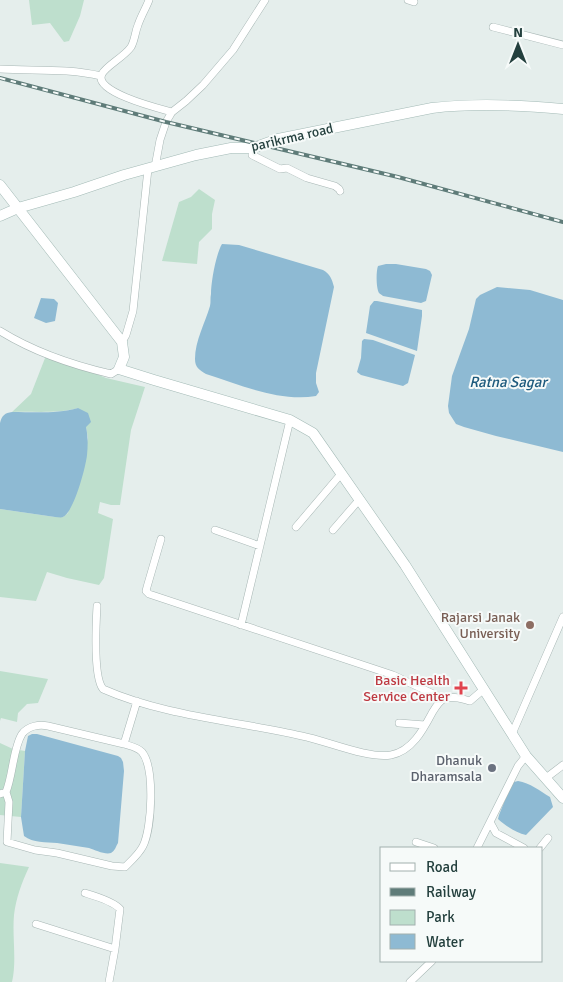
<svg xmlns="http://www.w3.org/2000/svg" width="563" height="982" viewBox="0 0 563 982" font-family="Signika,sans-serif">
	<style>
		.green { fill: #bedfcd }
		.water { fill: #8ebad3 }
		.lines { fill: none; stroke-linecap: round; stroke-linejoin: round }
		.street-casing { stroke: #a7b6b4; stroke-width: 8 }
		.secondary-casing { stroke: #a3bab6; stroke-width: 11 }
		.street { stroke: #fff; stroke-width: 7 }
		.secondary { stroke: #fff; stroke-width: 10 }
		.rail-casing { stroke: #5f7c79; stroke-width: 4 }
		.rail { stroke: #f6faf9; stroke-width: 2; stroke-dasharray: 5.5; stroke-linecap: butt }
		.education-dot { fill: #8d6e63; stroke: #f6faf9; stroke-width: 2 }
		.health-dot { fill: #e0444e; stroke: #f6faf9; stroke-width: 2 }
		.worship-dot { fill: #6b7280; stroke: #f6faf9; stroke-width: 2 }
		.labels { text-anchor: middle; stroke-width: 4; stroke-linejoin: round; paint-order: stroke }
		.street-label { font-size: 14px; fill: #24403e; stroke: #f6faf9 }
		.education-label { font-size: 14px; fill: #785e54; stroke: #f6faf9; text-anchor: end }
		.health-label { font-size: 14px; fill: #be3a42; stroke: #f6faf9; text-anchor: end }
		.worship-label { font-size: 14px; fill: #5b616d; stroke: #f6faf9; text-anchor: end }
		.water-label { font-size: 15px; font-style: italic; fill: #1d5a7d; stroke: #f6faf9 }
	</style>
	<rect width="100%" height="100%" fill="#e5eeec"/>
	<path class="green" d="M 29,0 L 84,0 L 80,16 L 69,41 L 64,42 L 50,23 L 32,25 Z
		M 199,189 L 215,200 L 212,214 L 212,229 L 199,242 L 197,264 L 162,261 L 179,202 L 191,197 Z
		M 47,353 L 106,378 L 145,387 L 131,430 L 120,505 L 111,505 L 100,502 L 98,513 L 113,519 L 104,578 L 99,585 L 67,578 L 47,572 L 36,601 L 0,597 L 0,509 L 55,517 L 63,517 L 68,513 L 88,438 L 86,427 L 78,408 C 57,414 33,411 12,412 L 31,394 Z
		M 0,671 L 48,679 L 38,703 L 27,704 L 18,713 L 17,722 L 1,718 L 0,721 Z
		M 0,743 L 13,749 L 25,751 L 21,817 L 0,815 Z
		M 0,863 L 29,867 C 22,882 16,898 14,915 C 12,938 17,960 12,982 L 0,982 Z"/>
	<path class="water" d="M 222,244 L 239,245 L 323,270 C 330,274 332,279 334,287 L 316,373 L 316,383 L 319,392 L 316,396 C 279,402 241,385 206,374 C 199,370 195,367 195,359 C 195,341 205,323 210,306 C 211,302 210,298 211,294 C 211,282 216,254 222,244 Z
		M 386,264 L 396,264 L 426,269 L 430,271 L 432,275 L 426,301 L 421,303 L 383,296 C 382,295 380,294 379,293 C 376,288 376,271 378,266 Z
		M 497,287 L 530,290 L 563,300 L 563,452 L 496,436 L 464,427 L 456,424 L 449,413 L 448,406 L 452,376 L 469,329 L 476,299 L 480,295 Z
		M 41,298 L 54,299 L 58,303 L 55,321 L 46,323 L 34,318 Z
		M 374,301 L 377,301 L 422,310 L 422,316 L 417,351 L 366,333 L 370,306 Z
		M 364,339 L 373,340 L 415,355 L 408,383 L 403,386 L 361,375 L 357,372 L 361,358 L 362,341 Z
		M 78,408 L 88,413 L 91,422 L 86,427 C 88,436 88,445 87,455 C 86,466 74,512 63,517 C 61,518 58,517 55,517 L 0,509 L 0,423 C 2,415 5,413 12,412 C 33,412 57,414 78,408 Z
		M 32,734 L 37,734 L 118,756 L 121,758 L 123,762 L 124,771 L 118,843 C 116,846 115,851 111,853 C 105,855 95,850 89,848 C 78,846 68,845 57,843 C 46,842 33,843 24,836 L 21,817 L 25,751 L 28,736 Z
		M 518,781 C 530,783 540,791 550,797 L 553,807 L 526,835 C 516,833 506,826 498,819 L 499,815 L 511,785 L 514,782 Z"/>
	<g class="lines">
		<g class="street-casing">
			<path id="street" d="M 149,0 C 146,8 141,16 138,25 C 135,32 135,40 131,47 C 124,57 106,66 102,74 C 92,92 161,109 172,112
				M 408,0 L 414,2
				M 493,27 L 563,45
				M 0,69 C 34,71 68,68 101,76
				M 253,148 L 252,155 L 280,169 L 287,168 L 307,178 L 335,186 L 339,189 L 340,191
				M 155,167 L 160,140 L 166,122 L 172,112 L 186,101 L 203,85 L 233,50 L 265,0
				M 0,331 C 34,352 72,365 111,374 L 119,369
				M 122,342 L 126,335 L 133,311 L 148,169
				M 296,527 L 341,474
				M 215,530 L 260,546
				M 333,530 L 359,500
				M 161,539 L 147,587 L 146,591 L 149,594 L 393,675 L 444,699
				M 97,606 C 96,624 93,677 103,689 C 164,716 237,721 302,736 C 327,741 368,759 391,755 C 412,751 423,730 432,713 C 435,708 439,701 444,699 C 452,695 462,699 470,701 L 484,689
				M 241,625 L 290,420
				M 399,723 L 425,725
				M 512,734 L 563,617
				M 546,778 L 563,765
				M 6,792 L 9,802 L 7,842 L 35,850 L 57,853 L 112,866 L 125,867 C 131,861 139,854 143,846 C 152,828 155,768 142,752 C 137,747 130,746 124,744
				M 0,794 L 6,792 C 13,775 13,748 22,734 C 28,726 39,724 48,726 L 124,744 L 137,701
				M 490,822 L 496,833 L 524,848
				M 416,842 L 434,848
				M 477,848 L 518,766 L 526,756
				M 540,848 L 548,838
				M 85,893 C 95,896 113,901 120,909 L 115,949 L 109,982
				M 36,924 L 115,949
				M 410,982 L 432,961"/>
		</g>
		<g class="secondary-casing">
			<path id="secondary" d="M 0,185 L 122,342 L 124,357 L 119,369 L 154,380 L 290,420 L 313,433 L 405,565 L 526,756 L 563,798
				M 0,216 L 18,208 L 74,192 L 124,175 L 196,155 L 231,148 L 253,148 L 278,139 L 432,108 C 475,103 520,105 563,109"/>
		</g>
		<use href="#street" class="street"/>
		<use href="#secondary" class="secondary"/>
		<g class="rail-casing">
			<path id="rail" d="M 0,78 L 166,122 L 398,177 L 563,222"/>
		</g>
		<use href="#rail" class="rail"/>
	</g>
	<circle class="education-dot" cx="530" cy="625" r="5"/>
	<path class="health-dot" d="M458.5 680.5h5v5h5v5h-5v5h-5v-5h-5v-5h5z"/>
	<circle class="worship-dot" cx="492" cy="768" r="5"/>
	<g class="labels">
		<g class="street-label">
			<text transform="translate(292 137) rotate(-13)" y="5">parikrma road</text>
		</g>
		<g class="education-label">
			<text x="520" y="622">Rajarsi Janak<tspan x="520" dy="16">University</tspan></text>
		</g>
		<g class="health-label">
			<text x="450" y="685">Basic Health<tspan x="450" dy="16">Service Center</tspan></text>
		</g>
		<g class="worship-label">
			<text x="482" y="765">Dhanuk<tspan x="482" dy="16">Dharamsala</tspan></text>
		</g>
		<g class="water-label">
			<text x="508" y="387">Ratna Sagar</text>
		</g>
	</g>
	<rect x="380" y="847" width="162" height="115" fill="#f6faf9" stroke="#a2b0ae"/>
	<rect x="390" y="863" width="25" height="8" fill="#ffffff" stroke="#a2b0ae"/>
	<text x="426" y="872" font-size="15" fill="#24403e">Road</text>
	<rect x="390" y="888" width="25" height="8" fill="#5f7c79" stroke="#a2b0ae"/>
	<text x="426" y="897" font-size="15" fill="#24403e">Railway</text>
	<rect x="390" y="910" width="25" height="15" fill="#bedfcd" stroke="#a2b0ae"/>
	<text x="426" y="922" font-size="15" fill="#24403e">Park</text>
	<rect x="390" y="934" width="25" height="15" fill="#8ebad3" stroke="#a2b0ae"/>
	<text x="426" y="947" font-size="15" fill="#24403e">Water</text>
	<g transform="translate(518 45)" stroke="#f6faf9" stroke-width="4" paint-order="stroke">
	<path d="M0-4L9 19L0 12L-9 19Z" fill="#24403e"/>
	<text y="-8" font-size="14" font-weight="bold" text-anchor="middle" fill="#24403e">N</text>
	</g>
</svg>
